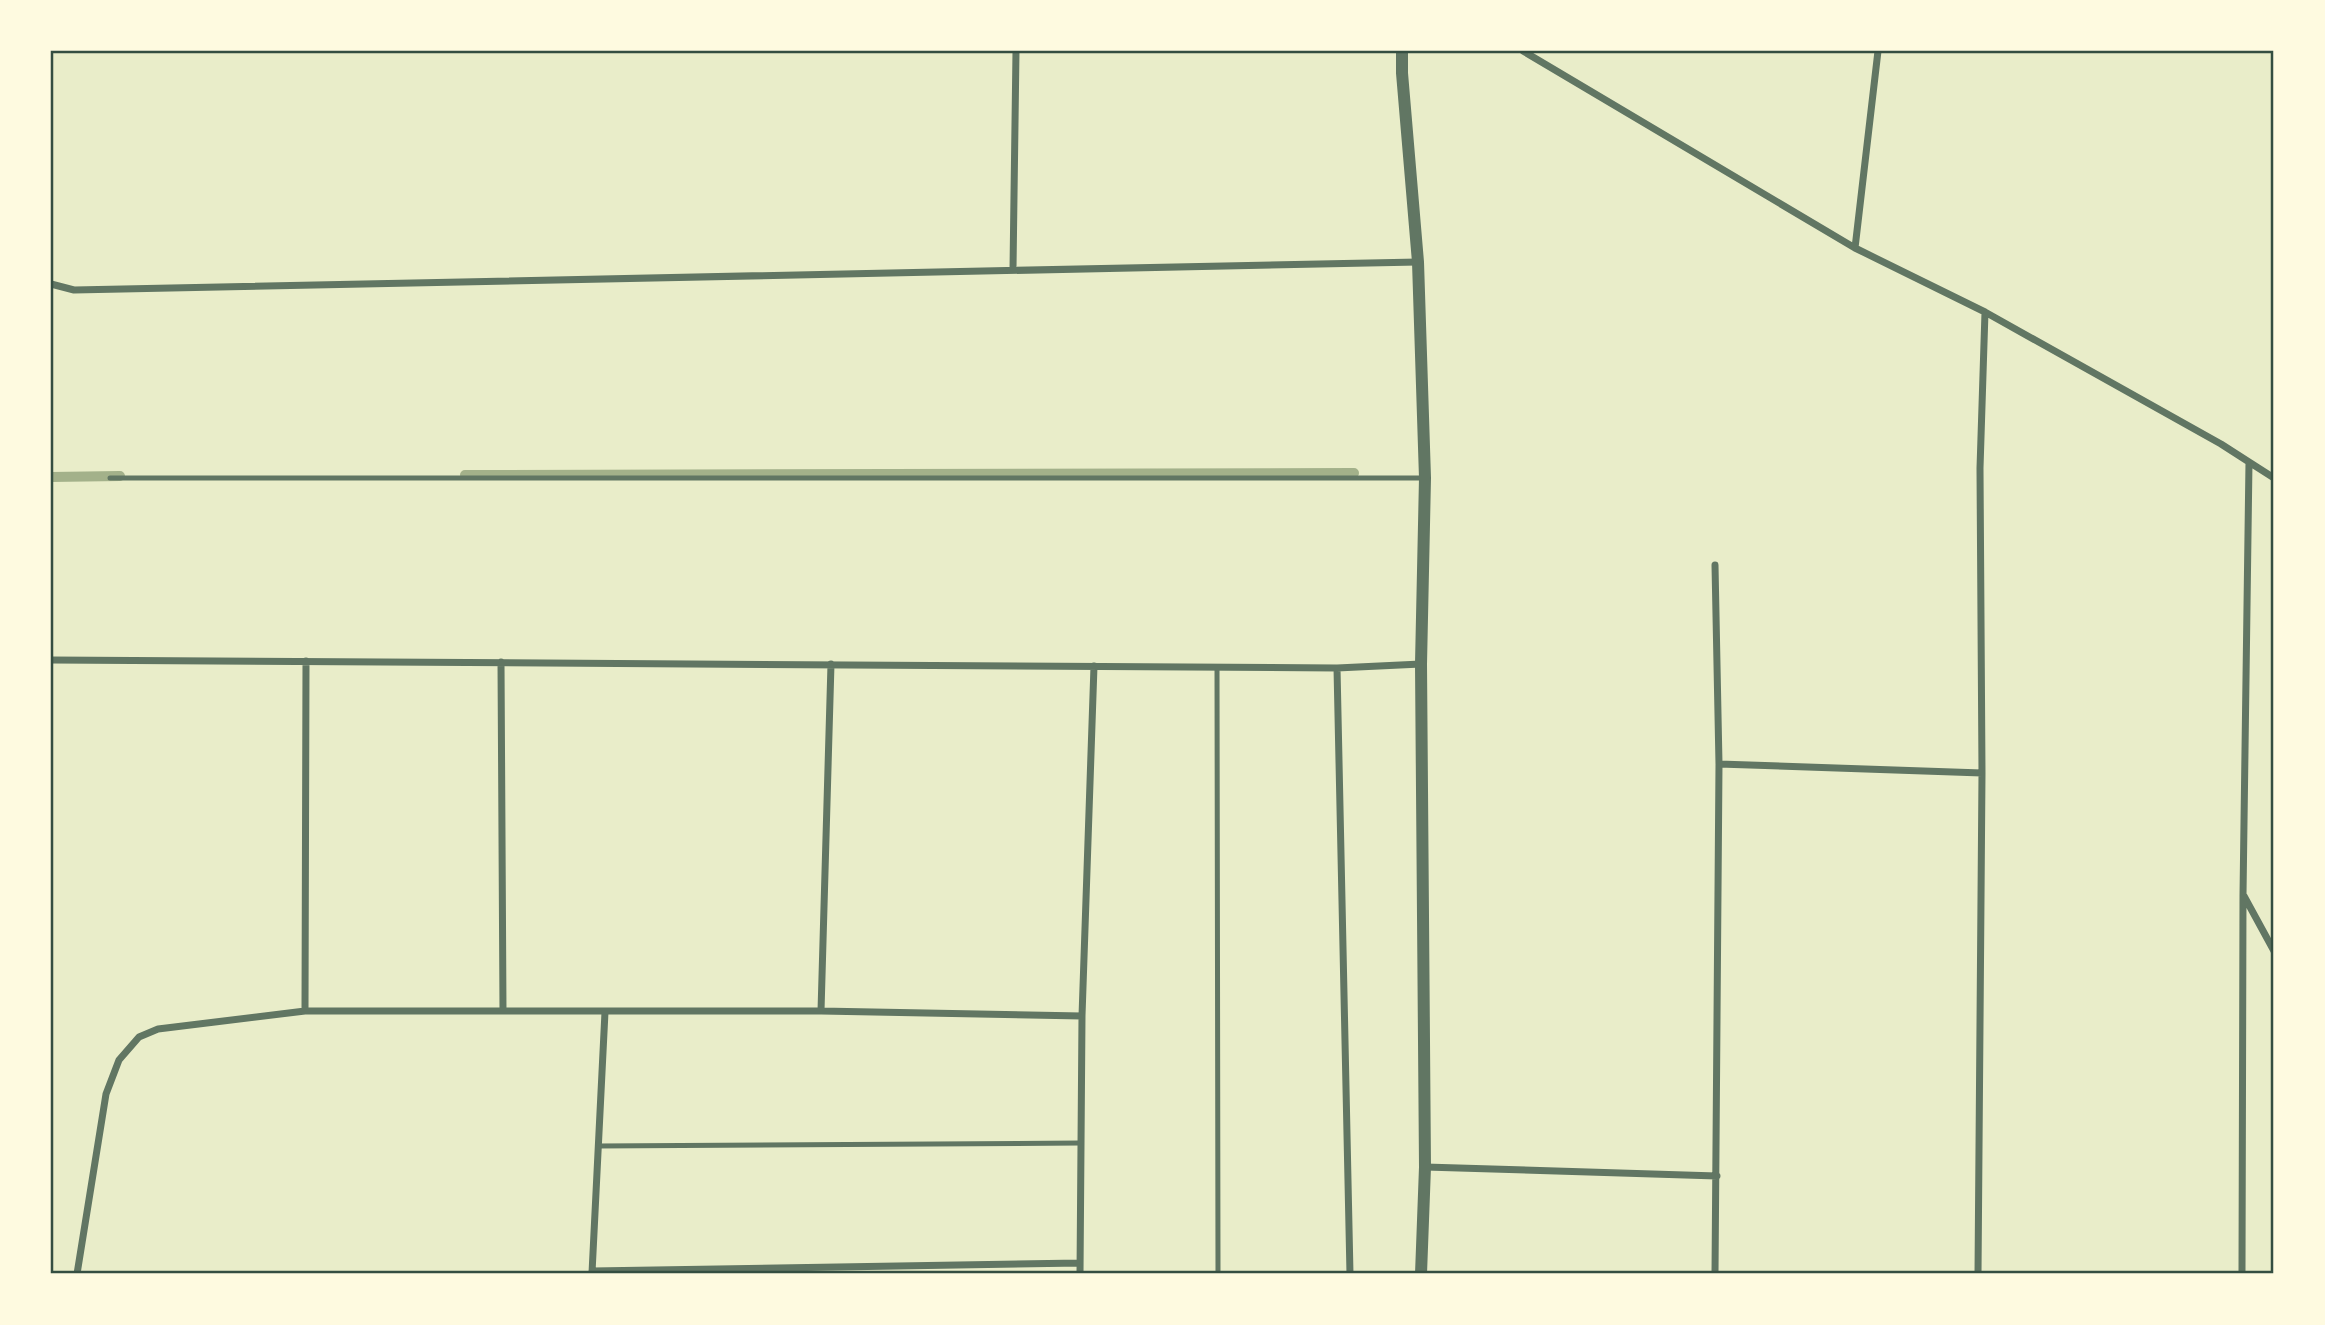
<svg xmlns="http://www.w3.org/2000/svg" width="2325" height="1325" viewBox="0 0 2325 1325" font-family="'Source Sans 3',sans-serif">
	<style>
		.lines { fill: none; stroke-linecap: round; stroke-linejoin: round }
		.stream { stroke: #a3b18a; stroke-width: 10 }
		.service { stroke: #617663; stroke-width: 5 }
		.minor { stroke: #617663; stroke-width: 7 }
		.tertiary { stroke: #617663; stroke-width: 12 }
		.neatline { fill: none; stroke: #344e41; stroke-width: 2.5 }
	</style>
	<rect width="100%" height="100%" fill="#e9edc9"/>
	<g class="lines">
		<path class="stream" d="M 465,475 L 1354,473
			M 51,477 L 120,476"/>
		<path class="service" d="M 110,478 L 1425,478
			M 1217,667 L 1218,1274
			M 598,1146 L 1081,1143"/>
		<path class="minor" d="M 1523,51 L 1855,248 L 1985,312 L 2221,444 L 2249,462 L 2243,895 L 2242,1274
			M 1855,248 L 1878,51
			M 1013,269 L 1016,51
			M 51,284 L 74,290 L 1418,262
			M 2249,462 L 2274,478
			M 51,660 L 1337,668 L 1421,664
			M 501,662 L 503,1011
			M 1337,668 L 1350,1274
			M 1719,764 L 1982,773
			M 2244,896 L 2274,951
			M 305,1011 L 306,661
			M 821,1011 L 831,664
			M 1425,1167 L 1717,1176
			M 592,1271 L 1080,1263
			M 592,1273 L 605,1012
			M 77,1274 L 106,1094 L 119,1060 L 139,1037 L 158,1029 L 305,1011 L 821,1011 L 1082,1016
			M 1080,1274 L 1082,1016 L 1094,666
			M 1715,1274 L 1719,764 L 1715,565
			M 1978,1274 L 1982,773 L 1980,468 L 1985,312"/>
		<path class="tertiary" d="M 1402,51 L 1402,73 L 1418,262 L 1425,478 L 1421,664 L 1425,1167 L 1421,1274"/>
	</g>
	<rect width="2325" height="1325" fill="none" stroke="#fefae0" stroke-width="105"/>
	<rect x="52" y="52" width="2220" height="1220" class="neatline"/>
</svg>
